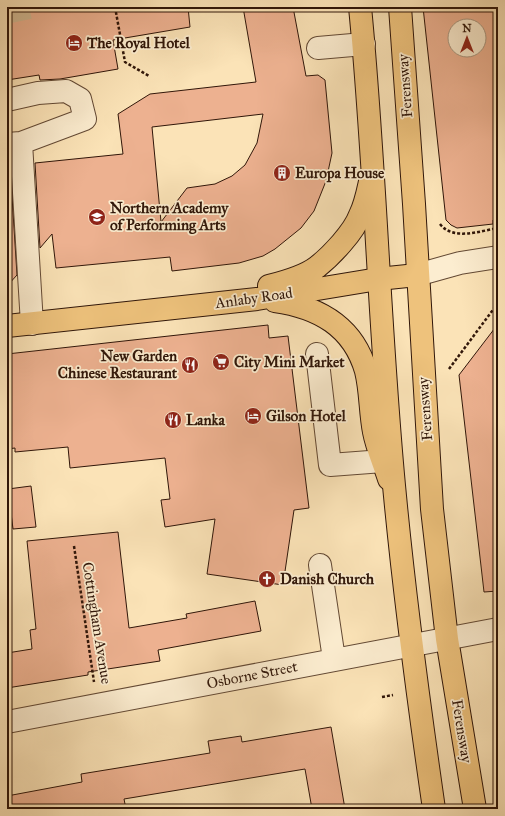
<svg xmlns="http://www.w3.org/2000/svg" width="505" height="816" viewBox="0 0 505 816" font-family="'IM FELL Great Primer',serif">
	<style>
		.building { fill: #edb190; stroke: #301609; fill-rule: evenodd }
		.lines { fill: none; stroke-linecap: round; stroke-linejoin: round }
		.minor-tunnel { stroke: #d2ba94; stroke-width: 22; stroke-dasharray: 22 11; stroke-linecap: butt }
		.minor-casing { stroke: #634934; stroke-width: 24 }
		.major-casing { stroke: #301609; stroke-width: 24 }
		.highway-casing { stroke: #301609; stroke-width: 24 }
		.path { stroke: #301609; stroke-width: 2.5; stroke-dasharray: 3 2; stroke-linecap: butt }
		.minor { stroke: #fcedd0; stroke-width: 22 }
		.major { stroke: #eec27c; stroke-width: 22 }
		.highway { stroke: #eec27c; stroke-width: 22 }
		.labels { text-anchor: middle; stroke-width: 3.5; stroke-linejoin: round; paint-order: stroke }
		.poi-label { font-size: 15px; font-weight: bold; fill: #301609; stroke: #fcedd0; text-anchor: start }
		.street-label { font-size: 15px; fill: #301609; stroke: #fcedd0 }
	</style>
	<rect width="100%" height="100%" fill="#fbe3b7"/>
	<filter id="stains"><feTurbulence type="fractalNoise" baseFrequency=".005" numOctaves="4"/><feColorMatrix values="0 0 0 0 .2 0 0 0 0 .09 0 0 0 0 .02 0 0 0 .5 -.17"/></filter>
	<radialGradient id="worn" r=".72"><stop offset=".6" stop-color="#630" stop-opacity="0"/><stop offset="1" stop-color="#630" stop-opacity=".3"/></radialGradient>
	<path class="building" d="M 7,7 L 188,7 L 190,27 L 113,40 L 118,69 L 60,79 L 40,80 L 39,75 L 7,80 Z
		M 243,7 L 293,7 L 306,76 L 318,75 L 325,80 L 332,153 L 326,181 L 314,211 L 301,228 L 275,249 L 263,256 L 239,263 L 172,271 L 170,257 L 56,268 L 52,234 L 40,248 L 35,163 L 123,154 L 118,114 L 150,94 L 256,82 ZM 263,114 L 257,143 L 245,165 L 232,176 L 215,184 L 187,188 L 161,222 L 152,127 Z
		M 423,7 L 498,7 L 498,219 L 493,220 L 493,224 L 457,228 L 451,225 L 446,220 ZM 455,26 L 479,26 L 479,50 L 455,50 Z
		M 7,165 L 10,165 L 17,275 L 7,286 Z
		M 498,324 L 498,591 L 484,592 L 459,375 Z
		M 268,325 L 269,338 L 288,336 L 309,508 L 294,510 L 283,585 L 207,574 L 215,519 L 165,527 L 161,500 L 170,499 L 165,458 L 70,468 L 68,447 L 15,452 L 15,448 L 7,449 L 7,354 Z
		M 31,486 L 36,527 L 13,529 L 8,489 Z
		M 118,532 L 129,628 L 187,618 L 186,614 L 255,601 L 261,631 L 158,650 L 160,661 L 88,672 L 88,675 L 7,688 L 7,653 L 32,649 L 30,630 L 36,629 L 27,541 Z
		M 331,727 L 345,809 L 312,809 L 305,769 L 124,799 L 126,809 L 7,809 L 7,796 L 82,782 L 81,774 L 210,753 L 208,741 L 241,736 L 242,742 Z"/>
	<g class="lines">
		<path class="minor-tunnel" d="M 18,7 L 21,21"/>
		<g class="minor-casing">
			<path id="minor" d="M 318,48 L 364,44
				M 7,100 L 38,93 L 66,91 L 80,99 L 85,119 L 21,143 L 7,144
				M 21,143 L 32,324
				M 417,275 L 460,263 L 498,257
				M 317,354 L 330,465 L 383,461
				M 320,565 L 334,659
				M 7,722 L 498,629"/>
		</g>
		<g class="major-casing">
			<path id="major" d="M 269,286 C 285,282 304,277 317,267 C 331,256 354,232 360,215 C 366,203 368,190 371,177
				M 275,301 C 318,307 353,326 366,371 C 371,391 370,412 374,432 C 377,448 384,463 389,479
				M 7,326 L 257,299 L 378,279 L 417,275"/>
		</g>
		<g class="highway-casing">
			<path id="highway" d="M 360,7 C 376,170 379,333 395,496 C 405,601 419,705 434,809
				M 400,7 L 414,204 L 432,509 L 447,639 L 475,809"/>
		</g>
		<path class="path" d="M 115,7 L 125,62 L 149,76
			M 440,224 C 453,241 480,231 498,228
			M 449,369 L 498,303
			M 74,546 L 94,682
			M 495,656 L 498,740
			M 382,697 L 393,695
			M 496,780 L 498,769"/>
		<use href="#minor" class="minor"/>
		<use href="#major" class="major"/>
		<use href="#highway" class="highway"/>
	</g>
	<defs>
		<g id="hotel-disc" transform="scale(0.9)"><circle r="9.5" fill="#8f2418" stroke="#fcedd0"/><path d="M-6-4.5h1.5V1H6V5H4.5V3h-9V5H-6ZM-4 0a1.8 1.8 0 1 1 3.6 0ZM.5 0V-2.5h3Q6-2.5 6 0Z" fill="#fff"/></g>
		<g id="building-disc" transform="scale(0.9)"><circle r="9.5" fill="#8f2418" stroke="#fcedd0"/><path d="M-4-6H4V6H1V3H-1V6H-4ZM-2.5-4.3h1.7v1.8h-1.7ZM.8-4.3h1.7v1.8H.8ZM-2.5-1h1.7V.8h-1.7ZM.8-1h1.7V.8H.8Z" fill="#fff"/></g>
		<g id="university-disc" transform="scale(0.9)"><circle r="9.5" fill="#8f2418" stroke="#fcedd0"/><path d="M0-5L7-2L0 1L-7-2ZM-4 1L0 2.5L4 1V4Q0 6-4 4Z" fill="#fff"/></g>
		<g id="supermarket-disc" transform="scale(0.9)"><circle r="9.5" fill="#8f2418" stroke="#fcedd0"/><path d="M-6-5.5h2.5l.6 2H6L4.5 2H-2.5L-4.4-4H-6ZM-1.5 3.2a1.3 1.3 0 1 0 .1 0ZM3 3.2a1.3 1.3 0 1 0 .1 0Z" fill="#fff"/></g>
		<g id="restaurant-disc" transform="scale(0.9)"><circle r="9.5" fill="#8f2418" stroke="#fcedd0"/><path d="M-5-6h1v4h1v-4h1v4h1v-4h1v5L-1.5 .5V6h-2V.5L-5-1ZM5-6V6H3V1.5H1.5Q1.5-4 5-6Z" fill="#fff"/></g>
		<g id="church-disc" transform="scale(0.9)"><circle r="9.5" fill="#8f2418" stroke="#fcedd0"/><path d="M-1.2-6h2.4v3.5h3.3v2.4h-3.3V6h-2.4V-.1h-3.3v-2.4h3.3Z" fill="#fff"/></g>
	</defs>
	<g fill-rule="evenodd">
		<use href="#hotel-disc" x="74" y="43"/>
		<use href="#building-disc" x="282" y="173"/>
		<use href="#university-disc" x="97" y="217"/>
		<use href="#supermarket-disc" x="221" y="362"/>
		<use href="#restaurant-disc" x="190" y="365"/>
		<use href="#hotel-disc" x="253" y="416"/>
		<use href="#restaurant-disc" x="173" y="420"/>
		<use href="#church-disc" x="267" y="579"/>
	</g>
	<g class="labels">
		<g class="poi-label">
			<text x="87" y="48">The Royal Hotel</text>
			<text x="295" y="178">Europa House</text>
			<text x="110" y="213">Northern Academy<tspan x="110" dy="17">of Performing Arts</tspan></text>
			<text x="177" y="361" text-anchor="end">New Garden<tspan x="177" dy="17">Chinese Restaurant</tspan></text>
			<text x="234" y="367">City Mini Market</text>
			<text x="266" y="421">Gilson Hotel</text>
			<text x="186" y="425">Lanka</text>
			<text x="280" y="584">Danish Church</text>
		</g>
		<g class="street-label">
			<text transform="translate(405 86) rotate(-94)" y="5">Ferensway</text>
			<text transform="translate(254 298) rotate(-8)" y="5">Anlaby Road</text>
			<text transform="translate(425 409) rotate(-94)" y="5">Ferensway</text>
			<text transform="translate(97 623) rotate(81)" y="5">Cottingham Avenue</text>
			<text transform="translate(252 675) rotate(-11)" y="5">Osborne Street</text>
			<text transform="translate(462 731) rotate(81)" y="5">Ferensway</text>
		</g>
	</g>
	<rect width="505" height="816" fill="none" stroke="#fbe3b7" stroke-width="24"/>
	<rect x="8" y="8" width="489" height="800" fill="none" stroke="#301609" stroke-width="2"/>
	<rect x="12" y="12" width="481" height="792" fill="none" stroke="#301609"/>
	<g transform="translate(467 38)"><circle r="19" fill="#fcedd0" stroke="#aa9780"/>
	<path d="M0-3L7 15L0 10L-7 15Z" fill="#8f2418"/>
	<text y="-6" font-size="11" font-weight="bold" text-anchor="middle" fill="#301609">N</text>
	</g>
	<rect width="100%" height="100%" filter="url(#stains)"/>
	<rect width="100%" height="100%" fill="url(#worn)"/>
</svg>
